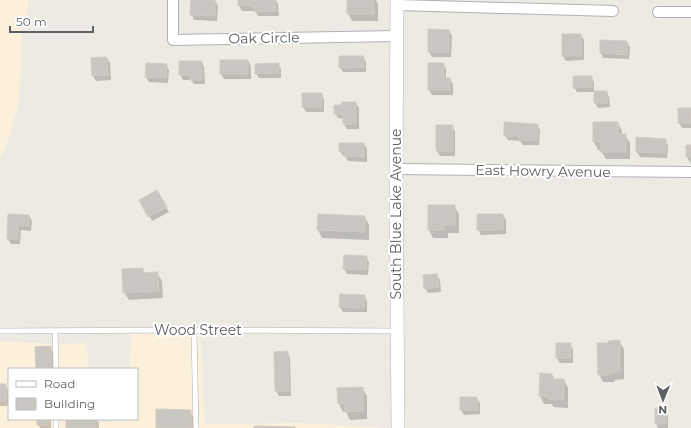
<svg xmlns="http://www.w3.org/2000/svg" width="691" height="428" viewBox="0 0 691 428" font-family="Montserrat,sans-serif">
	<style>
		.commercial { fill: #fcf0da }
		.shadow { fill: #0003 }
		.building { fill: #c9c5c0; stroke: #d2cbc2 }
		.lines { fill: none; stroke-linecap: round; stroke-linejoin: round }
		.lane-casing { stroke: #afb2b5; stroke-width: 6 }
		.street-casing { stroke: #afb2b5; stroke-width: 12 }
		.secondary-casing { stroke: #b0b4b8; stroke-width: 14 }
		.lane { stroke: #fff; stroke-width: 5 }
		.street { stroke: #fff; stroke-width: 10 }
		.secondary { stroke: #fff; stroke-width: 13 }
		.labels { text-anchor: middle; stroke-width: 4; stroke-linejoin: round; paint-order: stroke }
		.street-label { font-size: 14px; fill: #5c6063; stroke: #fff }
	</style>
	<rect width="100%" height="100%" fill="#edeae4"/>
	<path class="commercial" d="M 0,0 L 28,0 L 28,8 L 21,31 L 22,61 L 17,110 L 5,148 L 0,158 Z
		M 131,334 L 200,335 L 205,424 L 301,423 L 387,428 L 0,428 L 0,341 L 51,344 L 87,343 L 88,369 L 9,369 L 9,419 L 90,419 L 90,423 L 128,421 L 128,419 L 137,419 L 137,369 L 129,369 Z"/>
	<path class="shadow" d="M 239,0 L 276,0 L 278,4 L 279,16 L 258,16 L 255,11 L 242,11 L 239,6 Z
		M 348,0 L 376,0 L 378,4 L 378,21 L 352,21 L 348,13 Z
		M 215,1 L 218,6 L 217,21 L 194,20 L 192,15 Z
		M 429,30 L 449,31 L 452,36 L 451,57 L 432,57 L 429,52 Z
		M 581,35 L 584,40 L 584,60 L 566,61 L 563,56 Z
		M 601,41 L 627,42 L 630,47 L 629,59 L 603,58 L 601,53 Z
		M 363,57 L 366,62 L 366,72 L 343,72 L 340,67 Z
		M 107,58 L 110,63 L 111,80 L 96,81 L 93,76 Z
		M 221,61 L 248,61 L 251,66 L 251,79 L 224,79 L 221,74 Z
		M 202,62 L 204,67 L 205,84 L 194,84 L 191,80 L 183,80 L 180,74 Z
		M 278,64 L 281,69 L 281,78 L 259,78 L 256,73 Z
		M 443,64 L 446,69 L 446,79 L 450,79 L 453,84 L 453,95 L 432,95 L 429,90 Z
		M 166,65 L 169,70 L 168,83 L 149,82 L 146,77 Z
		M 591,77 L 594,82 L 594,92 L 577,92 L 574,87 Z
		M 607,92 L 609,97 L 610,107 L 598,108 L 595,102 Z
		M 321,94 L 324,99 L 324,112 L 306,112 L 303,107 Z
		M 356,103 L 359,108 L 359,129 L 347,129 L 344,124 L 344,119 L 338,118 L 335,113 Z
		M 691,109 L 691,128 L 682,128 L 679,123 Z
		M 618,123 L 622,131 L 622,135 L 625,135 L 630,143 L 630,159 L 606,159 L 601,151 L 601,150 L 598,150 L 594,142 Z
		M 537,125 L 540,130 L 539,145 L 523,145 L 520,141 L 508,140 L 505,135 Z
		M 452,126 L 455,131 L 455,156 L 440,156 L 437,151 Z
		M 665,140 L 668,145 L 667,158 L 640,157 L 637,152 Z
		M 364,144 L 367,149 L 367,162 L 348,161 L 345,156 L 343,156 L 340,151 Z
		M 691,146 L 691,164 L 687,157 Z
		M 157,191 L 169,212 L 152,221 L 140,200 Z
		M 454,206 L 459,214 L 459,233 L 448,233 L 448,238 L 433,238 L 429,230 Z
		M 9,215 L 29,216 L 32,221 L 31,231 L 21,230 L 20,244 L 11,244 L 8,239 Z
		M 319,215 L 365,217 L 369,225 L 369,240 L 322,238 L 318,230 Z
		M 503,215 L 506,220 L 506,234 L 481,235 L 478,229 Z
		M 366,257 L 369,262 L 368,275 L 347,274 L 344,269 Z
		M 142,269 L 145,274 L 157,273 L 162,281 L 163,298 L 129,300 L 124,292 Z
		M 437,275 L 440,280 L 441,292 L 428,293 L 425,288 Z
		M 364,296 L 367,301 L 367,312 L 343,312 L 340,307 Z
		M 619,341 L 624,349 L 624,379 L 614,380 L 615,382 L 603,382 L 599,374 L 609,344 Z
		M 570,344 L 573,349 L 573,363 L 560,363 L 557,358 Z
		M 50,347 L 53,352 L 54,369 L 37,369 Z
		M 287,352 L 290,358 L 291,396 L 279,396 L 276,391 Z
		M 552,375 L 555,380 L 564,380 L 568,388 L 568,408 L 553,407 L 552,404 L 544,404 L 540,396 Z
		M 0,385 L 5,385 L 8,390 L 8,406 L 0,406 Z
		M 362,388 L 367,396 L 367,419 L 350,420 L 346,412 L 343,412 L 339,404 Z
		M 477,398 L 480,403 L 480,414 L 464,415 L 461,410 Z
		M 656,409 L 665,409 L 668,414 L 668,428 L 658,428 L 656,424 Z
		M 190,411 L 194,418 L 194,428 L 157,428 Z
		M 38,419 L 51,419 L 51,428 L 40,428 L 38,424 Z
		M 67,419 L 96,419 L 99,423 L 99,428 L 67,428 Z"/>
	<path class="building" d="M 191,0 L 215,0 L 215,16 L 190,15 Z
		M 238,0 L 276,0 L 276,11 L 254,12 L 254,6 L 238,6 Z
		M 347,0 L 374,0 L 374,14 L 347,14 Z
		M 428,29 L 449,30 L 449,53 L 428,52 Z
		M 562,34 L 581,34 L 582,56 L 562,56 Z
		M 600,40 L 627,41 L 627,55 L 600,53 Z
		M 339,56 L 364,56 L 364,67 L 339,68 Z
		M 107,57 L 108,75 L 92,76 L 91,58 Z
		M 220,60 L 248,60 L 248,74 L 220,74 Z
		M 179,61 L 202,61 L 202,80 L 190,80 L 190,75 L 179,75 Z
		M 146,63 L 167,64 L 166,78 L 145,77 Z
		M 279,63 L 279,73 L 255,74 L 255,64 Z
		M 428,63 L 444,63 L 444,78 L 450,78 L 450,90 L 428,90 Z
		M 573,76 L 592,76 L 592,87 L 573,88 Z
		M 594,91 L 607,91 L 607,103 L 594,103 Z
		M 302,93 L 322,93 L 322,107 L 302,107 Z
		M 342,102 L 356,102 L 356,124 L 343,124 L 343,114 L 334,114 L 334,105 L 341,105 Z
		M 678,108 L 691,108 L 691,123 L 678,123 Z
		M 504,122 L 538,124 L 537,141 L 519,140 L 519,136 L 504,136 Z
		M 593,122 L 618,122 L 618,134 L 626,134 L 626,152 L 600,152 L 601,142 L 593,142 Z
		M 436,125 L 453,125 L 453,151 L 436,151 Z
		M 636,137 L 666,139 L 665,153 L 636,152 Z
		M 339,143 L 364,143 L 364,157 L 344,156 L 344,151 L 339,151 Z
		M 686,145 L 691,145 L 691,157 L 686,157 Z
		M 157,190 L 167,207 L 148,217 L 139,200 Z
		M 428,205 L 455,205 L 455,225 L 444,225 L 444,230 L 428,230 Z
		M 8,214 L 29,215 L 29,226 L 18,225 L 18,239 L 7,239 Z
		M 318,214 L 365,216 L 365,232 L 317,230 Z
		M 477,214 L 503,214 L 503,230 L 477,230 Z
		M 344,255 L 367,256 L 366,270 L 343,269 Z
		M 143,268 L 143,273 L 158,272 L 159,291 L 123,293 L 122,269 Z
		M 437,274 L 439,287 L 424,289 L 423,275 Z
		M 340,294 L 365,295 L 364,308 L 339,307 Z
		M 620,340 L 620,372 L 611,372 L 611,375 L 598,375 L 597,343 L 608,343 L 608,341 Z
		M 556,343 L 571,343 L 571,358 L 556,358 Z
		M 51,346 L 51,369 L 36,369 L 35,347 Z
		M 288,351 L 289,391 L 275,391 L 274,352 Z
		M 540,373 L 552,374 L 552,379 L 564,379 L 564,400 L 548,399 L 548,396 L 539,396 Z
		M 0,384 L 6,384 L 5,401 L 0,401 Z
		M 363,387 L 363,411 L 345,412 L 345,404 L 338,404 L 337,388 Z
		M 460,397 L 477,397 L 478,410 L 460,410 Z
		M 655,408 L 666,408 L 666,424 L 655,424 Z
		M 156,409 L 191,410 L 191,428 L 156,428 Z
		M 37,419 L 47,419 L 47,425 L 37,425 Z
		M 66,419 L 95,419 L 95,428 L 66,428 Z
		M 254,426 L 295,427 L 295,428 L 254,428 Z"/>
	<g class="lines">
		<g class="lane-casing">
			<path id="lane" d="M 194,330 L 196,428
				M 0,331 L 194,330 L 396,331
				M 55,331 L 56,369
				M 56,419 L 56,428"/>
		</g>
		<g class="street-casing">
			<path id="street" d="M 173,0 L 173,40 L 396,36
				M 397,5 L 613,11
				M 658,12 L 691,12
				M 396,169 L 691,172"/>
		</g>
		<g class="secondary-casing">
			<path id="secondary" d="M 397,0 L 396,169 L 398,428"/>
		</g>
		<use href="#lane" class="lane"/>
		<use href="#street" class="street"/>
		<use href="#secondary" class="secondary"/>
	</g>
	<g class="labels">
		<g class="street-label">
			<text transform="translate(264 38) rotate(-1)" y="5">Oak Circle</text>
			<text transform="translate(543 171) rotate(1)" y="5">East Howry Avenue</text>
			<text transform="translate(396 214) rotate(-90)" y="5">South Blue Lake Avenue</text>
			<text x="198" y="335">Wood Street</text>
		</g>
	</g>
	<rect x="8" y="368" width="130" height="52" fill="#ffffff" stroke="#bebfc1"/>
	<rect x="16" y="381" width="20" height="6" fill="#ffffff" stroke="#bebfc1"/>
	<text x="44" y="388" font-size="12" fill="#5c6063">Road</text>
	<rect x="16" y="398" width="20" height="12" fill="#c9c5c0" stroke="#bebfc1"/>
	<text x="44" y="408" font-size="12" fill="#5c6063">Building</text>
	<g transform="translate(663 400) rotate(181)" stroke="#ffffff" stroke-width="3" paint-order="stroke">
	<path d="M0-3L7 15L0 10L-7 15Z" fill="#5c6063"/>
	<text y="-6" font-size="11" font-weight="bold" text-anchor="middle" fill="#5c6063">N</text>
	</g>
	<path d="M10 26v6h83v-6" fill="none" stroke="#5c6063" stroke-width="2"/>
	<text x="16" y="26" font-size="12" fill="#5c6063" stroke="#ffffff" stroke-width="3" paint-order="stroke">50 m</text>
</svg>
